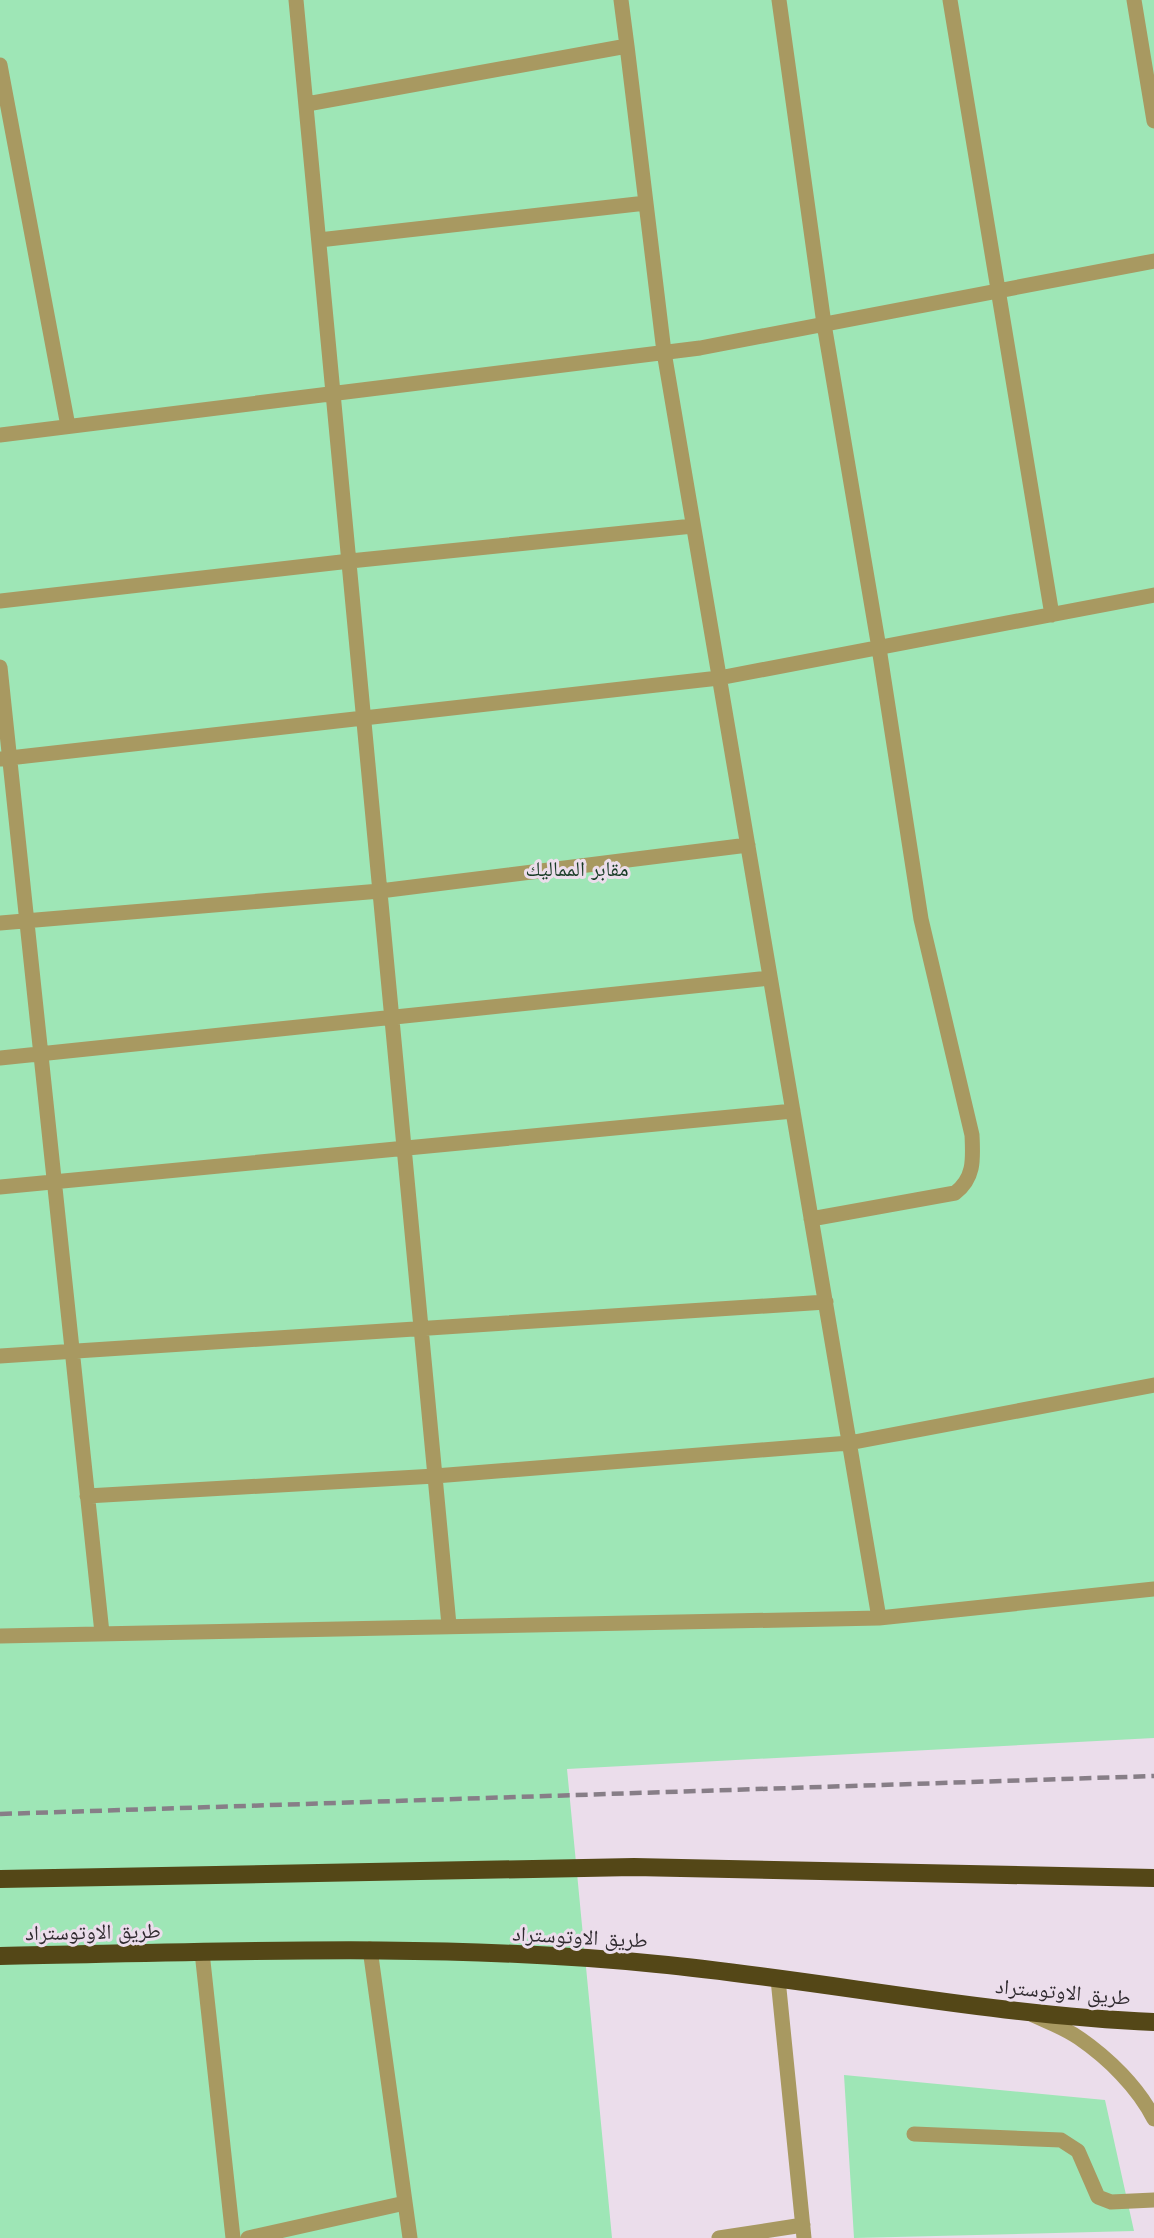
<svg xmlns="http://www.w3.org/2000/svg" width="1154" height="2238" viewBox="0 0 1154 2238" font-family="Jost,'Noto Naskh Arabic',sans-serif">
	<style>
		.green { fill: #9ee6b6 }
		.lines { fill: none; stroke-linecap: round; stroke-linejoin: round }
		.minor { stroke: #a89961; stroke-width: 15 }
		.highway { stroke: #544717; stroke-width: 18 }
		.rail { stroke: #877e87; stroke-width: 4.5; stroke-dasharray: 12 6; stroke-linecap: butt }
		.labels { text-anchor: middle; stroke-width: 6; stroke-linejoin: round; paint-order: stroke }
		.park-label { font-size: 21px; fill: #183b26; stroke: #ebddeb }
		.street-label { font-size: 21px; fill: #2f2a2f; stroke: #ebddeb }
	</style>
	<rect width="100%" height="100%" fill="#ebddeb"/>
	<path class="green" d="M 0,0 L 1154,0 L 1154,1738 L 567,1769 L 612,2238 L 0,2238 Z
		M 844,2075 L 1105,2100 L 1134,2231 L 854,2238 Z"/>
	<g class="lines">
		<path class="minor" d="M 296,0 L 449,1625
			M 621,0 L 627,46
			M 779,0 L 824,324 L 879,648 L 921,919 L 972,1135 C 973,1158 975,1178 955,1193 L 811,1219
			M 950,0 L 1052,615
			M 1134,0 L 1154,121
			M 0,65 L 68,426
			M 307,104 L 627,46 L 664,352 L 879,1618
			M 319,240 L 646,203
			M 0,435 L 700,348 L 1154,261
			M 0,601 L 350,561 L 693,526
			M 0,667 L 102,1633
			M 0,759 L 719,678 L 1154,595
			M 0,923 L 380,891 L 748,845
			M 0,1058 L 770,978
			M 0,1187 L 793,1111
			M 0,1356 L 826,1302
			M 87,1496 L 435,1476 L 849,1443 L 1154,1385
			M 0,1636 L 879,1618 L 1154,1589
			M 370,1949 L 410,2238
			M 202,1952 L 233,2238
			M 778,1979 L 804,2238
			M 1033,2015 C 1048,2022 1065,2028 1079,2038 C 1108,2058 1138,2087 1154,2119
			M 914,2134 L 1061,2140 L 1078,2151 L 1098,2197 L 1111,2202 L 1154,2200
			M 248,2238 L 405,2203
			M 719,2238 L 803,2225"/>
		<path class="highway" d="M 0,1879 L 634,1867 L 1154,1878
			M 0,1956 C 219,1952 439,1942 657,1964 C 823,1980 987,2015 1154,2022"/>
		<path class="rail" d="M 0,1814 L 1154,1776"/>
	</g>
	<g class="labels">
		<g class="park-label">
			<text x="577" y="876">مقابر المماليك</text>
		</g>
		<g class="street-label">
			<text transform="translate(93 1932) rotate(-1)" y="7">طريق الاوتوستراد</text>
			<text transform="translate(580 1937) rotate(3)" y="7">طريق الاوتوستراد</text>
			<text transform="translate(1063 1992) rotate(5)" y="7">طريق الاوتوستراد</text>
		</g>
	</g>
</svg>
